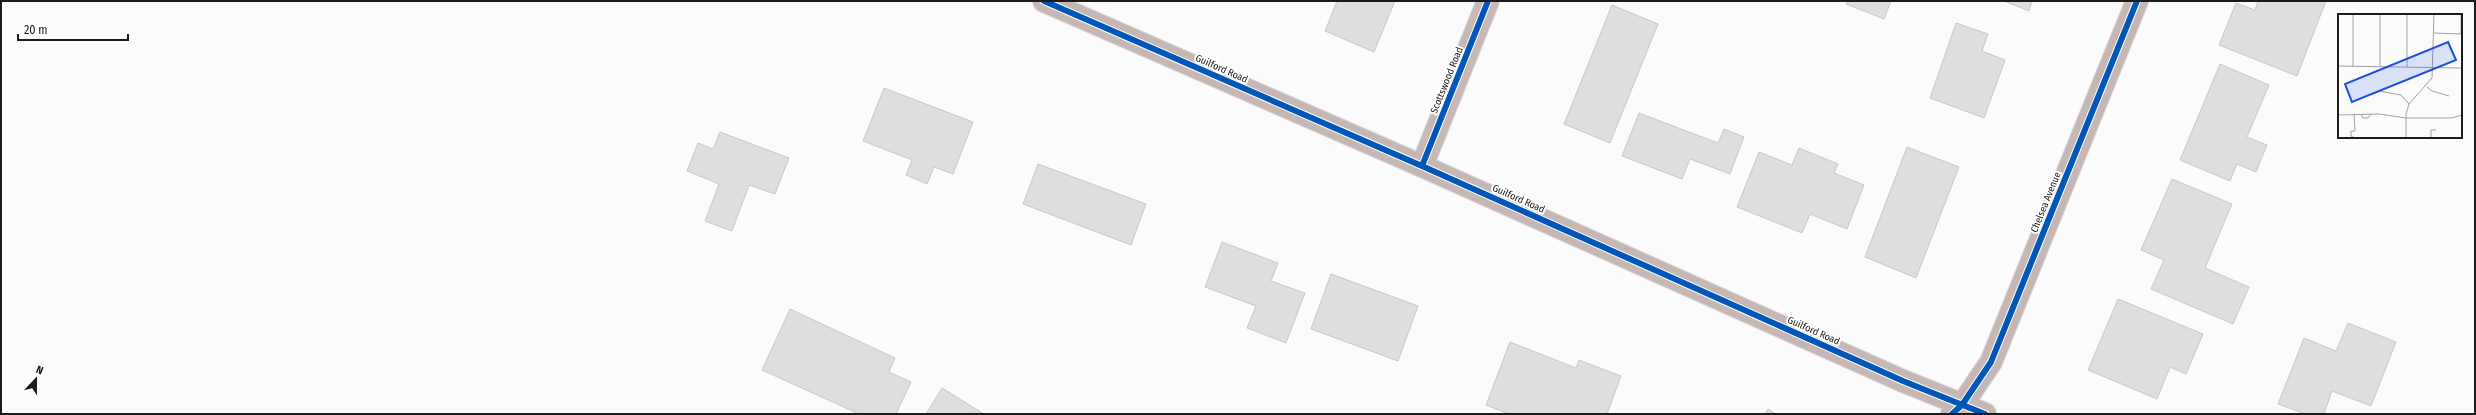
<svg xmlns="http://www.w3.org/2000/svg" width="2476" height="415" viewBox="0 0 2476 415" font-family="'Fira Sans Condensed',sans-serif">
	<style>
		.building { fill: #dfdedf; stroke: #cac9c9 }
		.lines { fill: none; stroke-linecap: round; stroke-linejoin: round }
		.street-casing { stroke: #d7d7d8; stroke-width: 24 }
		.secondary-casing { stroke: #d7d7d8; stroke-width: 24 }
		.street { stroke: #c8b9b6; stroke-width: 22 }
		.secondary { stroke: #c6b7b5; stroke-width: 22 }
		.cycleway-casing { stroke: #fff; stroke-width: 8 }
		.cycleway { stroke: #0057b8; stroke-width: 6 }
		.labels { text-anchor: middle; stroke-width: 4; stroke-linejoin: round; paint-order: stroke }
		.street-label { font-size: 10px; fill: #1b1b1c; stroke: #fff }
		.inset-road { fill: none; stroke: #a1a1a2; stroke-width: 1 }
		.view { fill: #1d4ed8; fill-opacity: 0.15; stroke: #1d4ed8; stroke-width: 2 }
		.inset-edge { fill: none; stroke: #1b1b1c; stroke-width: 2 }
	</style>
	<rect width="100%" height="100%" fill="#fbfbfc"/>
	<path class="building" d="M 1337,1 L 1395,1 L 1374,52 L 1325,31 Z
		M 1847,1 L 1891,1 L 1884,19 L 1846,4 Z
		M 2004,1 L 2032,1 L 2029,11 Z
		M 2258,1 L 2326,1 L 2297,76 L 2219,45 L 2236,3 L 2255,10 Z
		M 1612,5 L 1658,24 L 1610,143 L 1564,124 Z
		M 1956,23 L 1988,34 L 1982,51 L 2005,60 L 1984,118 L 1930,98 Z
		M 2220,64 L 2269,85 L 2247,137 L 2267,145 L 2256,172 L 2237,164 L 2230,181 L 2180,160 Z
		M 884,88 L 973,122 L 953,174 L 934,167 L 927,184 L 906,175 L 912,160 L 863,141 Z
		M 1639,113 L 1718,143 L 1724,129 L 1744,137 L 1730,174 L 1690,159 L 1682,179 L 1622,156 Z
		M 720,132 L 789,158 L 775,194 L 749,185 L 732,231 L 705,221 L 719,184 L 687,171 L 698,143 L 713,149 Z
		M 1907,147 L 1959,167 L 1916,278 L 1865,257 Z
		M 1799,148 L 1838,164 L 1834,173 L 1864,185 L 1847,229 L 1810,214 L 1802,233 L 1737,207 L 1759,152 L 1792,165 Z
		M 1038,164 L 1146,204 L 1131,245 L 1023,204 Z
		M 2172,179 L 2232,204 L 2205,268 L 2249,287 L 2233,324 L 2151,289 L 2164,260 L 2141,250 Z
		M 1222,242 L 1278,263 L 1271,281 L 1305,293 L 1286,343 L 1247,328 L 1256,306 L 1205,287 Z
		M 1331,274 L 1418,306 L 1398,361 L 1311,329 Z
		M 2118,299 L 2203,334 L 2186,374 L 2170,367 L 2157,399 L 2088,370 Z
		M 790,309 L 895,358 L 889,372 L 911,382 L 896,414 L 859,414 L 762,370 Z
		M 2348,323 L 2396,342 L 2371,406 L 2332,391 L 2324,414 L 2305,414 L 2278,404 L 2304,338 L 2336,351 Z
		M 1510,342 L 1576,368 L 1579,360 L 1621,376 L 1607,414 L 1509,414 L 1486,405 Z
		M 942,388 L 984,414 L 926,414 Z
		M 1768,409 L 1776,414 L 1765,414 Z"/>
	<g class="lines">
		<g class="street-casing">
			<path id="street" d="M 1422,166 L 1488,1"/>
		</g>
		<g class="secondary-casing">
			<path id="secondary" d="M 1044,1 L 1422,166 L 1903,381 L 1985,414
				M 1952,414 L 1962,405 L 1991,362 L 2137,1"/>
		</g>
		<use href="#street" class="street"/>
		<use href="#secondary" class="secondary"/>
		<g class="cycleway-casing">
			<path id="cycleway" d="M 1044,1 L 1422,166 L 1903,381 L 1985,414
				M 1422,166 L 1488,1
				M 1952,414 L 1962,405 L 1991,362 L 2137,1"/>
		</g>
		<use href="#cycleway" class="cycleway"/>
	</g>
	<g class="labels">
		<g class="street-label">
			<text transform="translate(1222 68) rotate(24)" y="4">Guilford Road</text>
			<text transform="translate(1446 80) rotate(-68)" y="4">Scottswood Road</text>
			<text transform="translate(1519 198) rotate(24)" y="4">Guilford Road</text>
			<text transform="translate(2045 202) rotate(-68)" y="4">Chelsea Avenue</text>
			<text transform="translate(1814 330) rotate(24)" y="4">Guilford Road</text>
		</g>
	</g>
	<g transform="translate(2338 14)">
		<rect width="124" height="124" fill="#fbfbfc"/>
		<path class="inset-road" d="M 15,0 L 15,52M 42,0 L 42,52M 69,0 L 69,53M 96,19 L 123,20 L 123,0M 0,52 L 124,54M 89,73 L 94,77 L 111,82M 41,77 L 63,81 L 71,90M 16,100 L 17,117 L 13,117 L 13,122 L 17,124M 23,100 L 25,104 L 30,104 L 33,100M 0,101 L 41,100 L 68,104 L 114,104 L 124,101M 68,124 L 68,100 L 71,90 L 94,64 L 96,0M 93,124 L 93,116 L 98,116"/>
		<path class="view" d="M 110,28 L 118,46 L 14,88 L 7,70 Z"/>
		<rect width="124" height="124" class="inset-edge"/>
	</g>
	<rect width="2476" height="415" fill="none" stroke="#1b1b1c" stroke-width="4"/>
	<g transform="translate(36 379) rotate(22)" stroke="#ffffff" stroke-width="3" paint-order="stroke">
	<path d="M0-3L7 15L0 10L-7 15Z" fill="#1b1b1c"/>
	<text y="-6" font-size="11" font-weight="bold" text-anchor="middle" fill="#1b1b1c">N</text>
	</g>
	<path d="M18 34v6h110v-6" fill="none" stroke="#1b1b1c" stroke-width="2"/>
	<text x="24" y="34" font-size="12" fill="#1b1b1c" stroke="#ffffff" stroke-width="3" paint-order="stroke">20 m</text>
</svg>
